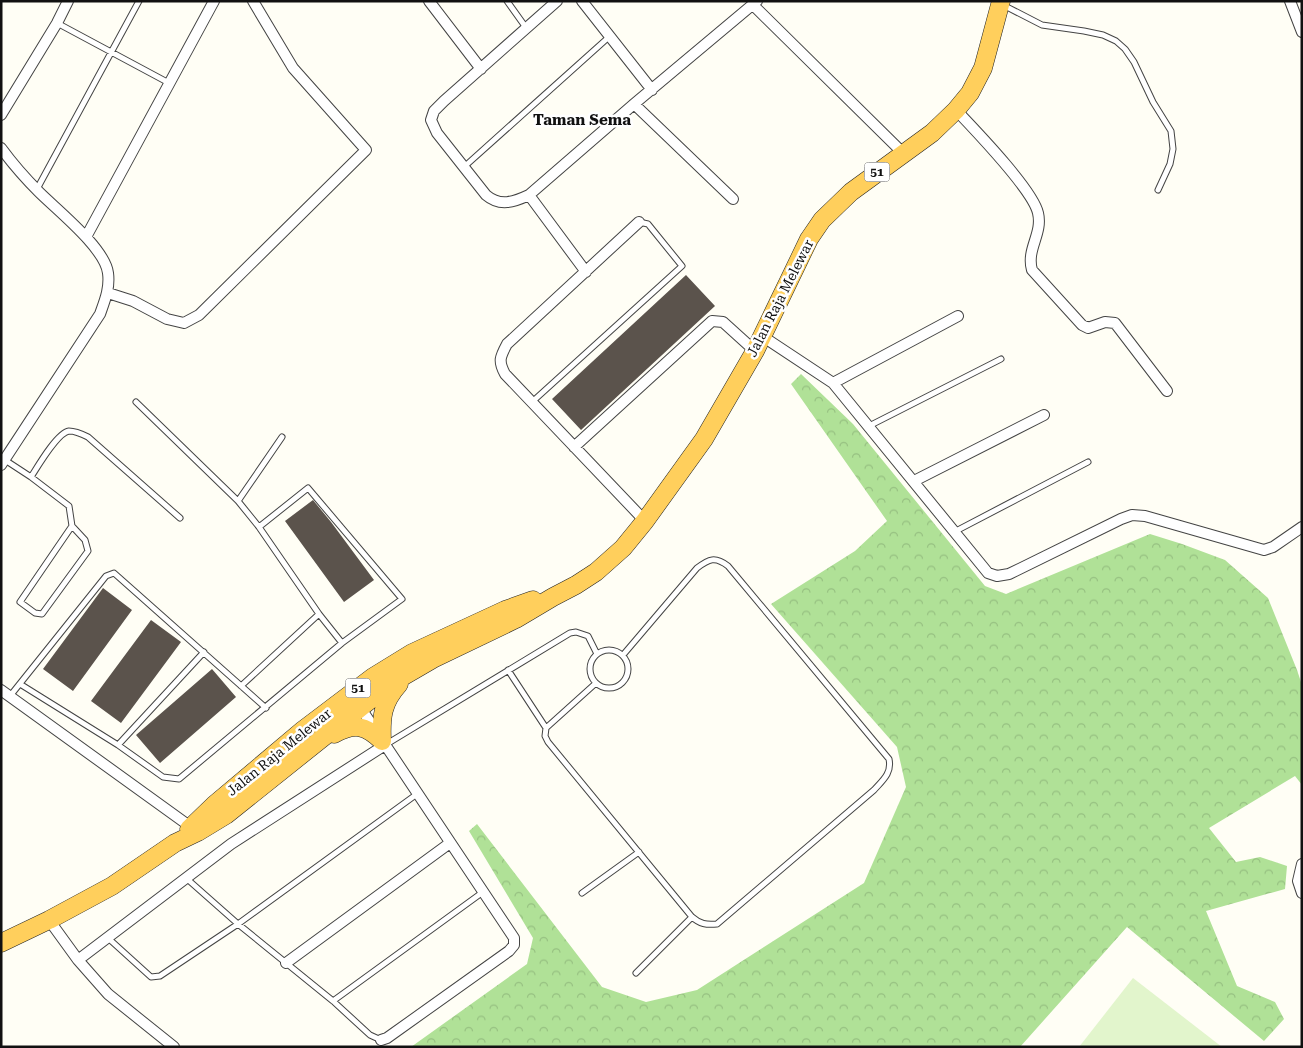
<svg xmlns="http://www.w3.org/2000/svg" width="1303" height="1048" viewBox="0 0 1303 1048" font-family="'Roboto Serif',serif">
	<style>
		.forest { fill: url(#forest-crowns) }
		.pitch { fill: #e2f5cc }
		.building { fill: #5b534c }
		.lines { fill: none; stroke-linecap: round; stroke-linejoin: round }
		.service-casing { stroke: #444; stroke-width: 7 }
		.minor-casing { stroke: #444; stroke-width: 12 }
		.trunk-casing { stroke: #222; stroke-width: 19 }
		.service { stroke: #fff; stroke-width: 5 }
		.minor { stroke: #fff; stroke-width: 10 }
		.trunk { stroke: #ffcf5c; stroke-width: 18 }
		.labels { text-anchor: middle; stroke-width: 5; stroke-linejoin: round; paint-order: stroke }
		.shield { fill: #fff; stroke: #585858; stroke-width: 1 }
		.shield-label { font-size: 12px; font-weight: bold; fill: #111 }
		.street-label { font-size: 14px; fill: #111; stroke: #fff }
		.neighbourhood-label { font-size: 15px; font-weight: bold; fill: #111; stroke: #fff }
	</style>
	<defs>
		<pattern id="forest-crowns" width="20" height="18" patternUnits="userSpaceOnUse" patternTransform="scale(1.25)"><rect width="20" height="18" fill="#b0e197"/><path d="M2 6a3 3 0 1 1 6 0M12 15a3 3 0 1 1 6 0" fill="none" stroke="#96c081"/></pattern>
	</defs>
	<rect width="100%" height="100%" fill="#fffef5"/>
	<path class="forest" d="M 801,374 L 853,424 L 985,586 L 1006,594 L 1150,534 L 1182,544 L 1225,560 L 1268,598 L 1297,670 L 1302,685 L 1302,785 L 1295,776 L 1209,828 L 1236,862 L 1260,857 L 1287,866 L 1285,889 L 1206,911 L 1237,986 L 1275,1002 L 1284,1019 L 1264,1041 L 1127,927 L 1020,1047 L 411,1047 L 527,964 L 533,938 L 469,831 L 477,824 L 602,987 L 646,1002 L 697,990 L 864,883 L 906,787 L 897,747 L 771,604 L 855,551 L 887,521 L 791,384 Z"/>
	<path class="pitch" d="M 1133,978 L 1222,1047 L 1079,1047 Z"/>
	<path class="building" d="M 686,275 L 715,306 L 581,430 L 552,399 Z
		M 313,500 L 331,522 L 374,580 L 344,602 L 285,521 Z
		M 103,588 L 132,610 L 73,691 L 43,669 Z
		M 151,620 L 181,642 L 121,723 L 91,701 Z
		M 212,669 L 236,697 L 160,763 L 136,735 Z"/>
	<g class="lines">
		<g class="service-casing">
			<path id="service" d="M 507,1 L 527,29
				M 1003,5 L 1042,25 L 1084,31 L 1103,35 L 1116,41 L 1125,49 L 1134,62 L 1153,102 L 1171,131 L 1173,149 L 1170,164 L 1158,190
				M 57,23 L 169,83
				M 464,167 L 610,36
				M 37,189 L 139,1
				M 136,402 L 238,501 L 259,527 L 319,614 L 342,643
				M 532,402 L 682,266 L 648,224 L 639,222
				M 869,426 L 1001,359
				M 5,460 L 31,477 L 69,506 L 72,526 L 20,602 L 35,613 L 42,614 L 88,551 L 85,540 L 72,526
				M 31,477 C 38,466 57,433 69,431 C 76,431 82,434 88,437 L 180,518
				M 238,501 L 282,437
				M 954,532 L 1088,462
				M590 669a19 19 0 1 1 38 0a19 19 0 1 1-38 0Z
				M 508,670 L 546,728
				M 596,683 L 546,728 L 545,736 L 548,742 L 692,917 C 700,924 706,925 717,924 L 874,790 C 883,780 892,773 889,759 L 728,566 C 715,556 709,559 697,568 L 623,655
				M 20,684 L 118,745 L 163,777 L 179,779 L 342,643 L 402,599 L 308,488 L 259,527
				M 241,686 L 319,614
				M 10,696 L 106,576 L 114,573 L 266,708
				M 118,745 L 204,652
				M 385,745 L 570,633 L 576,632 L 588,636 L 597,654
				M 186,878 L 238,924 L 333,1001 L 370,1035 L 381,1040
				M 582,893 L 639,852
				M 108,938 L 151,977 L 160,976 L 238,924 L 417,794
				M 636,973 L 692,917
				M 333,1001 L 483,892"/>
		</g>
		<g class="minor-casing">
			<path id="minor" d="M 429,1 L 481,69
				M 557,1 L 444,101 L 434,111 L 431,120 L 437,133 L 486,195 C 500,207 514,202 529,195 L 634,104 L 757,1
				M 582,1 L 652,90
				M 1290,1 L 1302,32
				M 753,5 L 904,154
				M 634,104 L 733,199
				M 956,110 C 975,130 1033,190 1038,213 C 1043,234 1026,249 1032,270 L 1082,325 L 1088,328 L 1105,322 L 1115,323 L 1167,391
				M 1,115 L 57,23 L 68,1
				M 1,148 C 12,163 26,179 39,192 C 57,210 105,248 108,273 C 110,288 105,300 100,314 L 1,465
				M 529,195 L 586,272
				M 639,222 L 507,344 C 500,357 498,361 505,374 L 645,521
				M 86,237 L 214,1
				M 108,293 L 133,301 L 167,319 L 184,323 L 199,315 L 366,150 L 293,68 L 253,1
				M 762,336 L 833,383 L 988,573 L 997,576 L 1009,574 L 1121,519 L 1132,515 L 1145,516 L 1264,550 L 1273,547 L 1302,527
				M 833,383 L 958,316
				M 574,447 L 712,321 L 723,322 L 755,351
				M 914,481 L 1044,415
				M 1,690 L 195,830
				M 360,707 L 514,938 L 514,945 L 509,951 L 387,1038 L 381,1040
				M 1302,864 L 1298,881 L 1302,893
				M 49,920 L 78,960 L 108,994 L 174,1047
				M 78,960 L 231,844 L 385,745
				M 286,963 L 450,843"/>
		</g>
		<g class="trunk-casing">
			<path id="trunk" d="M 334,734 C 355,723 365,725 382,741
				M 382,741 C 381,717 382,703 399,684
				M 189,829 L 214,805 L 303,730 L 373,677 L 412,653 L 505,610 L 533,600
				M 1,943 L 49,920 L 112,886 L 175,843 L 198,832 L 226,815 L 390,684 L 433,659 L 516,619 L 553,597 L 576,585 L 596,572 L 623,548 L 645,521 L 704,439 L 755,351 L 809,239 L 822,220 L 851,192 L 932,133 L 956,110 L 970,93 L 983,68 L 1001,1"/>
		</g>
		<use href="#service" class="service"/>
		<use href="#minor" class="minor"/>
		<use href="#trunk" class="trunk"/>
	</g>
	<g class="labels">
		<g class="shield">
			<rect x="864.5" y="162.5" width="25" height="19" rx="4"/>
			<rect x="345.5" y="678.5" width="25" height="19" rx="4"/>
		</g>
		<g class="shield-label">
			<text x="877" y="176">51</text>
			<text x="358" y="692">51</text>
		</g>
		<g class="street-label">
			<text transform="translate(780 298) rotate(-63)" y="5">Jalan Raja Melewar</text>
			<text transform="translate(279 752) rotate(-39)" y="5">Jalan Raja Melewar</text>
		</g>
		<g class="neighbourhood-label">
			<text x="582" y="125">Taman Sema</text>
		</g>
	</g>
	<rect width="1303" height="1048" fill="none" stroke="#111111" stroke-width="5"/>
</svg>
